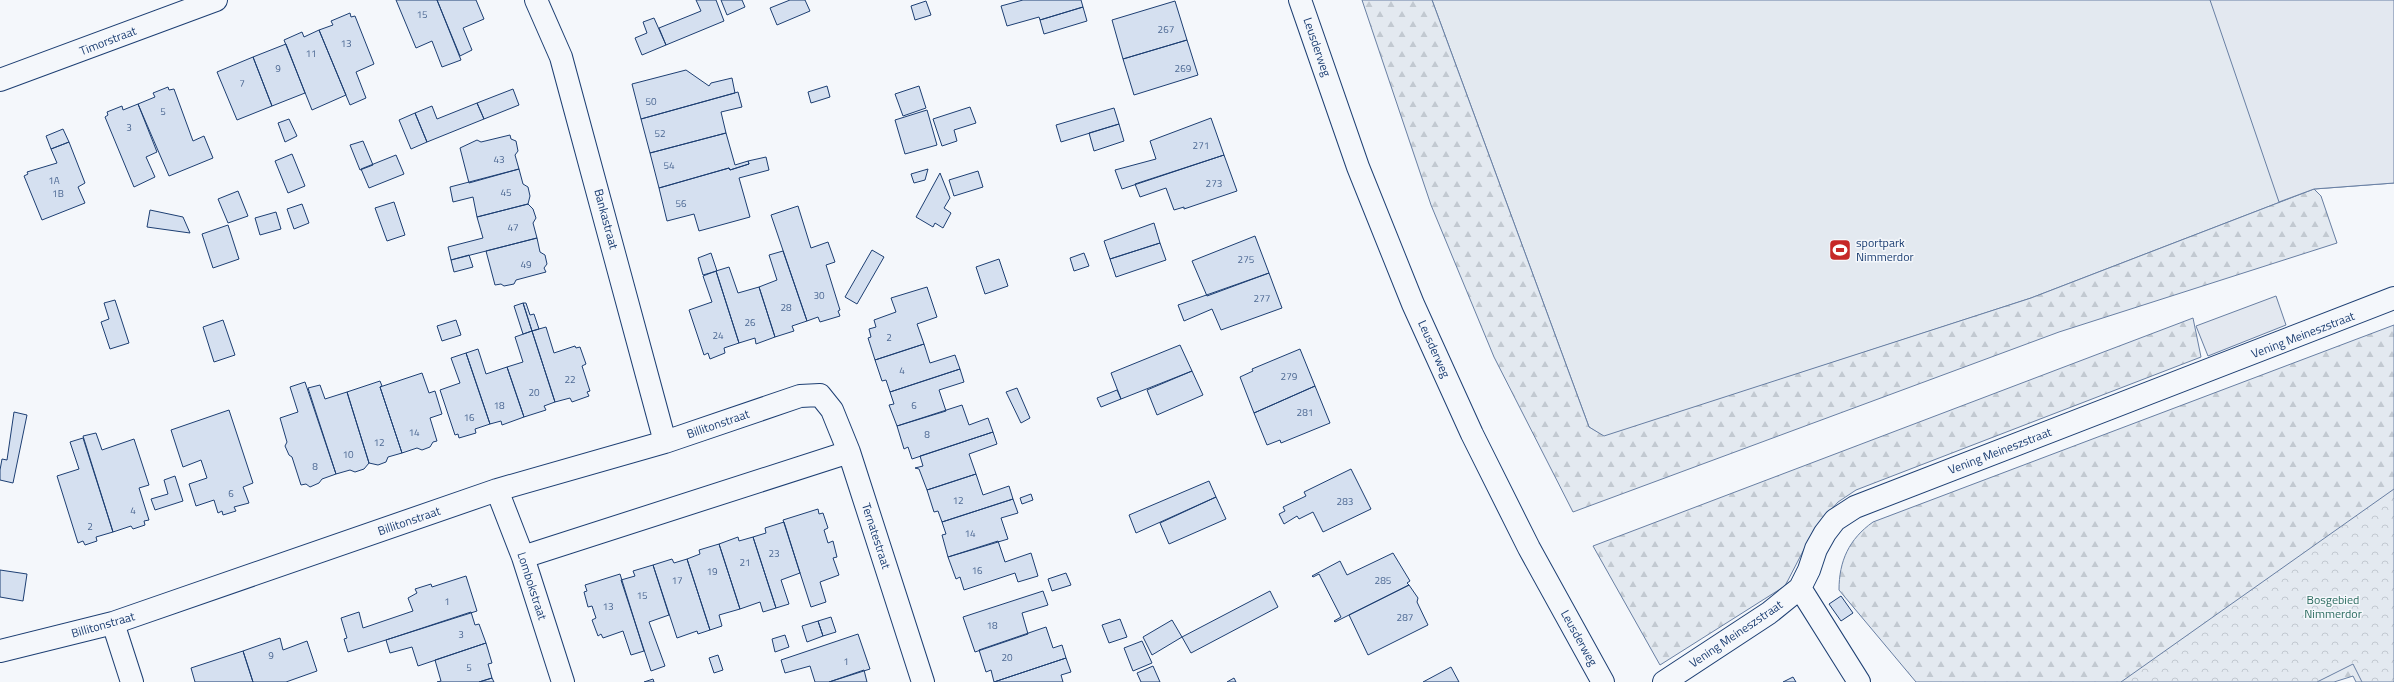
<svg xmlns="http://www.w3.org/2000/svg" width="2394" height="682" viewBox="0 0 2394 682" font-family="'Titillium Web',sans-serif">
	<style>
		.green { fill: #e3e9f0; stroke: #687fa3 }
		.forest { fill: url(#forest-firs); stroke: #687fa3 }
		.park { fill: url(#park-crowns); stroke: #687fa3 }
		.parking { fill: #e3e8f0; stroke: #687fa3 }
		.building { fill: #d5e0f0; stroke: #1d3f73 }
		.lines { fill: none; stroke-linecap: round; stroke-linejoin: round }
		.minor-casing { stroke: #1d3f73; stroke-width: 24 }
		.minor { stroke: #f4f7fb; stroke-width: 22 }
		.labels { text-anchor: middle; stroke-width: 3; stroke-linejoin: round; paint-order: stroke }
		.number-label { font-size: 10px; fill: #4b6792 }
		.street-label { font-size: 12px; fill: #1d3f73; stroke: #f4f7fb }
		.poi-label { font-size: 12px; fill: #1d3f73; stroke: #f4f7fb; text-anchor: start }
		.park-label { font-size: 12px; fill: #2c6c60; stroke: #f4f7fb }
	</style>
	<defs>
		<pattern id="forest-firs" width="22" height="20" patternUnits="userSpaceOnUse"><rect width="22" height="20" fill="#e3e9f0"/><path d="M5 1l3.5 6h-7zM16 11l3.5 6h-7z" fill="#c2c9d1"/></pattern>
		<pattern id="park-crowns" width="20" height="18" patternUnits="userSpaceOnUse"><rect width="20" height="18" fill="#e3e9f0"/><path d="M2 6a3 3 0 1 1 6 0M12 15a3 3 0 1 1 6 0" fill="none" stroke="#c2c9d1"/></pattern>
	</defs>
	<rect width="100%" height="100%" fill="#f4f7fb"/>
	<path class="green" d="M 1432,0 L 2394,0 L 2394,183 L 2314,189 L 2031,298 L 1604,437 L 1589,427 Z"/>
	<path class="forest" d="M 1362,0 L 1432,0 L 1589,427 L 1604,436 L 2031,298 L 2314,189 L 2321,196 L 2337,243 L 2059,332 L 1573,512 L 1494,357 L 1431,205 Z
		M 2193,318 L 2201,357 L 1856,490 L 1838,502 L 1815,528 L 1785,586 L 1660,665 L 1593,546 Z
		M 2394,325 L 2394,682 L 2356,682 L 2353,676 L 2334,682 L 1916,682 L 1839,590 C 1839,561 1849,539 1873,522 Z"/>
	<path class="park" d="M 2394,489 L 2394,682 L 2362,682 L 2353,664 L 2317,682 L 2121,682 Z"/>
	<path class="parking" d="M 2210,0 L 2394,0 L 2394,183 L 2314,189 L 2279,202 Z
		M 2276,296 L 2286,325 L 2208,356 L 2196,326 Z"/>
	<path class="building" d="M 396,0 L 437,0 L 461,60 L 442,67 L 432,41 L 416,48 Z
		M 437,0 L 476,0 L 484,19 L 463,28 L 472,50 L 460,56 Z
		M 696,0 L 716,0 L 724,21 L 666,45 L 659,28 L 701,11 Z
		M 721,0 L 742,0 L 745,7 L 727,15 Z
		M 790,0 L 805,0 L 810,11 L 777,25 L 770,8 Z
		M 1023,0 L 1081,0 L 1083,7 L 1040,20 L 1039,17 L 1007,26 L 1001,6 Z
		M 926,1 L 931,15 L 915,20 L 911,6 Z
		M 1175,1 L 1187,40 L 1123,59 L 1112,20 Z
		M 1083,7 L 1087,21 L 1044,34 L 1040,20 Z
		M 350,13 L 351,17 L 355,16 L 374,64 L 356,72 L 366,98 L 350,105 L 319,30 L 333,25 L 331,21 Z
		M 654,18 L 666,45 L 642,55 L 635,38 L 647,33 L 643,22 Z
		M 319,30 L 346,95 L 312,110 L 284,40 L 302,32 L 304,37 Z
		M 1187,40 L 1198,75 L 1134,95 L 1123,59 Z
		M 286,44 L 305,93 L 272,106 L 253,57 Z
		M 253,57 L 272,106 L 237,120 L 217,72 Z
		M 686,70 L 709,86 L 711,83 L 732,78 L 735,93 L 641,119 L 632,84 Z
		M 827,86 L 830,97 L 811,103 L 808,92 Z
		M 919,86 L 926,108 L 903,116 L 895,94 Z
		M 168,87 L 169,90 L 174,89 L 193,141 L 204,136 L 213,158 L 169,176 L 138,104 L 155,97 L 153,93 Z
		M 513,89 L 519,105 L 484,119 L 477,103 Z
		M 738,92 L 742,107 L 721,112 L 726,133 L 650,153 L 641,119 Z
		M 477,103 L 484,119 L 427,142 L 415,113 L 432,106 L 437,119 Z
		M 138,104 L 157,152 L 146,157 L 155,177 L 134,187 L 105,117 L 108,115 L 107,112 L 122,106 L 123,110 Z
		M 970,107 L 976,123 L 954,130 L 957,141 L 942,146 L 933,119 Z
		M 1114,108 L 1119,124 L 1061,142 L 1056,125 Z
		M 927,110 L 937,145 L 905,154 L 895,120 Z
		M 415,113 L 427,142 L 411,149 L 399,120 Z
		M 1211,118 L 1224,155 L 1122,189 L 1115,170 L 1156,159 L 1150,141 Z
		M 289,119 L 297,136 L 285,142 L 278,123 Z
		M 1119,124 L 1124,141 L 1094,151 L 1089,133 Z
		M 63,129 L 69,142 L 51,149 L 46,136 Z
		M 726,133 L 735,165 L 748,161 L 749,164 L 730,170 L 729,168 L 659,188 L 650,153 Z
		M 510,135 L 511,139 L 516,141 L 518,151 L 515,155 L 519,169 L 469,183 L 460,148 L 477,140 L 481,142 Z
		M 363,141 L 373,165 L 360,170 L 350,145 Z
		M 69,142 L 85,183 L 78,187 L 85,203 L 42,220 L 24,176 L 28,174 L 27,172 L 57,163 L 51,149 Z
		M 292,154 L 305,186 L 288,193 L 275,161 Z
		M 396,155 L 404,174 L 369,188 L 361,169 Z
		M 1224,155 L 1237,191 L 1184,209 L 1184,207 L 1174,210 L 1166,188 L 1140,197 L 1135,184 Z
		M 766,157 L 769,170 L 739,178 L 750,217 L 699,231 L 694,214 L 667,221 L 659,188 L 729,168 L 730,170 L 749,164 L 748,161 Z
		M 519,169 L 523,184 L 528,187 L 530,196 L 528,204 L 477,217 L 473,197 L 453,202 L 450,187 Z
		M 928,169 L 925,180 L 914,183 L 911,174 Z
		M 978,171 L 983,187 L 954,196 L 949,180 Z
		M 940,173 L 950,198 L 944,208 L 951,213 L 943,228 L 935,223 L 933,227 L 916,217 Z
		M 238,191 L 248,216 L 228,223 L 218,199 Z
		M 394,202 L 405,235 L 387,241 L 375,208 Z
		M 302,204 L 309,223 L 294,229 L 287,209 Z
		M 528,204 L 533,209 L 536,218 L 533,223 L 537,238 L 451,260 L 448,247 L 483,238 L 477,217 Z
		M 798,206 L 811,248 L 828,242 L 835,262 L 826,265 L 840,310 L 838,311 L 840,316 L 820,322 L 818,317 L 807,321 L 771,215 Z
		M 150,210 L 183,217 L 190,233 L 147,227 Z
		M 276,212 L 281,229 L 260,235 L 255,218 Z
		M 1154,223 L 1160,243 L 1110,259 L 1104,241 Z
		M 228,225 L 239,259 L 213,268 L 202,234 Z
		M 1255,236 L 1269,273 L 1207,296 L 1192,261 Z
		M 537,238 L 540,252 L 545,255 L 547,264 L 544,268 L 546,272 L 516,280 L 514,284 L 504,286 L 501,284 L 495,285 L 486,251 Z
		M 1160,243 L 1166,260 L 1116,277 L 1110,259 Z
		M 872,250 L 884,257 L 857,304 L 845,297 Z
		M 783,251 L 807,321 L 792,326 L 794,331 L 775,337 L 759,287 L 777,280 L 769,255 Z
		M 711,253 L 717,271 L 703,275 L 698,258 Z
		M 1084,253 L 1089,266 L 1074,271 L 1070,258 Z
		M 469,255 L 473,267 L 454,272 L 451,260 Z
		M 999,259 L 1008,286 L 985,294 L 976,267 Z
		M 729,267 L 738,293 L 759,287 L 775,337 L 756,344 L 755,338 L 739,343 L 716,271 Z
		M 716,271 L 739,343 L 724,348 L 725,353 L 710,359 L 708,353 L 704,355 L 689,310 L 712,302 L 703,276 Z
		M 1269,273 L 1282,308 L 1221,330 L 1212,309 L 1184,321 L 1178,305 Z
		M 927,287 L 937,317 L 917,324 L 924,344 L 875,360 L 868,338 L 871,337 L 869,329 L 876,327 L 874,320 L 896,312 L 891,298 Z
		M 115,300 L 129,343 L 110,349 L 101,322 L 109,319 L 104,303 Z
		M 523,303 L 526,303 L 530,315 L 534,314 L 539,329 L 532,331 Z
		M 523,303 L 532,331 L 523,334 L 514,306 Z
		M 223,320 L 235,355 L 214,362 L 203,327 Z
		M 456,320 L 461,335 L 442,341 L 437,326 Z
		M 546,327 L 554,353 L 575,346 L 576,348 L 580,347 L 586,364 L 582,366 L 590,391 L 587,392 L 589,396 L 572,402 L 570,398 L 555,402 L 532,331 Z
		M 532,331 L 555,402 L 544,406 L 546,410 L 524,417 L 507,367 L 523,362 L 515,337 Z
		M 924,344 L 930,363 L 955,355 L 960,369 L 890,392 L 886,380 L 882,381 L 875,360 Z
		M 1180,345 L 1192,371 L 1121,399 L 1111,373 Z
		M 478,349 L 486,374 L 507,367 L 524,417 L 502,425 L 501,421 L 490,424 L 466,353 Z
		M 1300,349 L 1315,386 L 1254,413 L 1240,377 L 1253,371 L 1252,369 Z
		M 466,353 L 490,424 L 475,429 L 476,433 L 459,438 L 458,434 L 455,435 L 440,390 L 460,383 L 451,358 Z
		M 960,369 L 964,382 L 939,390 L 946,411 L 897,426 L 889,405 L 894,404 L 890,392 Z
		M 1192,371 L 1203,395 L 1157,415 L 1147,390 Z
		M 422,373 L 429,393 L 435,391 L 442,414 L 430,418 L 437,441 L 433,442 L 430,447 L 422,450 L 417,448 L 402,453 L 380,387 Z
		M 380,381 L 382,386 L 380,387 L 402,453 L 388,457 L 386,462 L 378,465 L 369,463 L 347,392 Z
		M 305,382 L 336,474 L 322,479 L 319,483 L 310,487 L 306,484 L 301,485 L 292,457 L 289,455 L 285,446 L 287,442 L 280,418 L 298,412 L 290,387 Z
		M 320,385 L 325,399 L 347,392 L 369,463 L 364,469 L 355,472 L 350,470 L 336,474 L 308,388 Z
		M 1315,386 L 1330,423 L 1281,443 L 1280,440 L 1267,445 L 1254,413 Z
		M 1017,388 L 1030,418 L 1021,423 L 1006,392 Z
		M 1117,390 L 1121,399 L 1101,407 L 1097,398 Z
		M 962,405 L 969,425 L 988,418 L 993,432 L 912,459 L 908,447 L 904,449 L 897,426 Z
		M 229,410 L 253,483 L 243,487 L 249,503 L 234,507 L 236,511 L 223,515 L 222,511 L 218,513 L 214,500 L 196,506 L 189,484 L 207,478 L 201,460 L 183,467 L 171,430 Z
		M 14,412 L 27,415 L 13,483 L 0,480 L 0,470 L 2,459 L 7,460 Z
		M 993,432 L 997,444 L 969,454 L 976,474 L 927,490 L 919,469 L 915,468 L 923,466 L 920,456 Z
		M 96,433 L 102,450 L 134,439 L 149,485 L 139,488 L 149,520 L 144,521 L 145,525 L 133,529 L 131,526 L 113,532 L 83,436 Z
		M 83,438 L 113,532 L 96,537 L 97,541 L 85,545 L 83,541 L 78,543 L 57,476 L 79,469 L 70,442 Z
		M 1351,469 L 1371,509 L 1323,532 L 1313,512 L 1299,519 L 1297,516 L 1284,524 L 1279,514 L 1285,511 L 1283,507 L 1306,496 L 1304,492 Z
		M 976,474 L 983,495 L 1009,486 L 1013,499 L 942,522 L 938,511 L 934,512 L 927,490 Z
		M 175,476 L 183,501 L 155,510 L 151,499 L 168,494 L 164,480 Z
		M 1209,481 L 1216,497 L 1136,533 L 1129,515 Z
		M 1031,494 L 1033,500 L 1022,504 L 1020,498 Z
		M 1216,497 L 1226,519 L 1169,544 L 1160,523 Z
		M 1013,499 L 1018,513 L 1001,518 L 1008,539 L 948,557 L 942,535 L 946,534 L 942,522 Z
		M 818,509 L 819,514 L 823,513 L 828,528 L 824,530 L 828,543 L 833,541 L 837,557 L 833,558 L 839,575 L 820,582 L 826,602 L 811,607 L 783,520 Z
		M 784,522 L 800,573 L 781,580 L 789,604 L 776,608 L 753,537 L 766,533 L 765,528 Z
		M 738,537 L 739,541 L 753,537 L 776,608 L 763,612 L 760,602 L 740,609 L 719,544 Z
		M 998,541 L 1005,562 L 1031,553 L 1038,576 L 1018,582 L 1015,573 L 964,590 L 960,577 L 956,579 L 948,557 Z
		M 719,544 L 740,609 L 719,615 L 722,626 L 710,630 L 687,559 L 700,554 L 699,550 Z
		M 1393,553 L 1410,581 L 1407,583 L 1409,585 L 1335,622 L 1334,621 L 1341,617 L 1319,574 L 1313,577 L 1312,576 L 1340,561 L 1347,575 Z
		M 672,559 L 674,563 L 687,559 L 710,630 L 698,634 L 697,631 L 677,638 L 653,565 Z
		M 653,565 L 669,615 L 649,622 L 665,666 L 651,671 L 621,580 L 635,576 L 633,571 Z
		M 0,570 L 27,574 L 23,601 L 0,597 Z
		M 1066,573 L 1071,585 L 1052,591 L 1048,579 Z
		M 620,574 L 644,651 L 631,655 L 623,631 L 603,638 L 601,634 L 598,636 L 592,620 L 596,618 L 592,606 L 588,607 L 584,592 L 587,591 L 585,585 Z
		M 466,576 L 477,611 L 348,652 L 344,639 L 347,638 L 341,618 L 359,612 L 363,628 L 413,611 L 408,598 L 417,593 L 415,589 L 431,584 L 432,587 Z
		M 1409,585 L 1418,598 L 1417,602 L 1428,625 L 1368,655 L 1349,615 Z
		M 1043,591 L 1048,605 L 1022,613 L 1028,634 L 975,652 L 963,617 Z
		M 1270,591 L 1278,607 L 1191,653 L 1182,637 Z
		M 1841,596 L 1853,613 L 1841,621 L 1829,604 Z
		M 471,612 L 475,625 L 479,624 L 486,643 L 418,666 L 412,647 L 390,653 L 386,640 Z
		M 831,617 L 836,632 L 823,636 L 818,621 Z
		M 1120,619 L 1127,637 L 1109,643 L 1102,625 Z
		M 1172,620 L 1182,637 L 1152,655 L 1143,637 Z
		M 818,621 L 823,636 L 807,642 L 802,626 Z
		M 1046,627 L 1053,648 L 1062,645 L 1066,658 L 994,682 L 991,670 L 986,672 L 979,650 Z
		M 858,634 L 870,669 L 829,682 L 815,682 L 810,666 L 785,673 L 781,660 Z
		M 785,635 L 789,647 L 775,652 L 772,639 Z
		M 280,638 L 283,650 L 307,641 L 317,671 L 286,682 L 253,682 L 243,651 Z
		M 1142,641 L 1152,663 L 1133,671 L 1124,648 Z
		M 486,643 L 492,663 L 488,664 L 492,678 L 479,682 L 437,682 L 441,681 L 435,660 Z
		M 243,651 L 253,682 L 195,682 L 191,668 Z
		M 718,655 L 723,670 L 714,673 L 709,658 Z
		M 1066,658 L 1071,672 L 1061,675 L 1063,682 L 994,682 Z
		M 1153,666 L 1160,682 L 1141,682 L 1137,673 Z
		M 1451,667 L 1459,682 L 1423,682 Z
		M 864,670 L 867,682 L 829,682 Z
		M 1793,677 L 1796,682 L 1783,682 Z
		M 492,678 L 494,682 L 479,682 Z
		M 1234,678 L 1236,682 L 1227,682 Z
		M 653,679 L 654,682 L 644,682 Z"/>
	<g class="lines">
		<g class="minor-casing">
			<path id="minor" d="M 536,0 L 561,57 L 665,442
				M 1300,0 L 1358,167 L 1413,304 L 1472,434 L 1529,548 L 1603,682
				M 0,80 L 216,0
				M 497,490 L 523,557 L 563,682
				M 523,557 L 849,452
				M 1800,588 L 1859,682
				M 113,623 L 132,682
				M 0,651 L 113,623 L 497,490 L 665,442 L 800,396 L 820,395 L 832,410 L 849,452 L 923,682
				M 1664,682 L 1769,613 L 1800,588 L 1809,570 L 1816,549 L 1825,533 L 1835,520 L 1855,507 L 2394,298"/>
		</g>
		<use href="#minor" class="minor"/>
	</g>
	<defs>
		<g id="stadium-square" transform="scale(1.15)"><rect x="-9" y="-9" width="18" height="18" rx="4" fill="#c62828" stroke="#f4f7fb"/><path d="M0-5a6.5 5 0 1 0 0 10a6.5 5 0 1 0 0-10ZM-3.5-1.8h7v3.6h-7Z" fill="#fff"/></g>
	</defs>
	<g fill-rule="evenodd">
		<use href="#stadium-square" x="1840" y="250"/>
	</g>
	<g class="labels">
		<g class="number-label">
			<text x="422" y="18">15</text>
			<text x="1166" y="33">267</text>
			<text x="346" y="47">13</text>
			<text x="311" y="57">11</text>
			<text x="278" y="72">9</text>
			<text x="1183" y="72">269</text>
			<text x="242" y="87">7</text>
			<text x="651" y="105">50</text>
			<text x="163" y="115">5</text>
			<text x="129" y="131">3</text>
			<text x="660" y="137">52</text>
			<text x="1201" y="149">271</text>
			<text x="499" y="163">43</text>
			<text x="669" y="169">54</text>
			<text x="54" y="184">1A</text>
			<text x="1214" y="187">273</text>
			<text x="506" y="196">45</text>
			<text x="58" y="197">1B</text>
			<text x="681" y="207">56</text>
			<text x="513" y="231">47</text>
			<text x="1246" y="263">275</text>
			<text x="526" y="268">49</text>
			<text x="819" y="299">30</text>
			<text x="1262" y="302">277</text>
			<text x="786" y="311">28</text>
			<text x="750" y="326">26</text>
			<text x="718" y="339">24</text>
			<text x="889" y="341">2</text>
			<text x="902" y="374">4</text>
			<text x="1289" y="380">279</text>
			<text x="570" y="383">22</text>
			<text x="534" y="396">20</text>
			<text x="499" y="409">18</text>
			<text x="914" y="409">6</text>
			<text x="1305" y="416">281</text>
			<text x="469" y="421">16</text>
			<text x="414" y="436">14</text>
			<text x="927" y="438">8</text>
			<text x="379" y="446">12</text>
			<text x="348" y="458">10</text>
			<text x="315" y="470">8</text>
			<text x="231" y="497">6</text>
			<text x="958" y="504">12</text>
			<text x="1345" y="505">283</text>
			<text x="133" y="514">4</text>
			<text x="90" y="530">2</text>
			<text x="970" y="537">14</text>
			<text x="774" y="557">23</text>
			<text x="745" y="566">21</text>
			<text x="977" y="574">16</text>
			<text x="712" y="575">19</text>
			<text x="677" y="584">17</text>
			<text x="1383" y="584">285</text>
			<text x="642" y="599">15</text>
			<text x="447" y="605">1</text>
			<text x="608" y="610">13</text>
			<text x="1405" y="621">287</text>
			<text x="992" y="629">18</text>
			<text x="461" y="638">3</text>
			<text x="271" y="659">9</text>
			<text x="1007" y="661">20</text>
			<text x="846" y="665">1</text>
			<text x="469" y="671">5</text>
		</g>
		<g class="street-label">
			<text transform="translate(108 41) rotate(-21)" y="4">Timorstraat</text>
			<text transform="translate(1317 47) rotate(71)" y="4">Leusderweg</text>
			<text transform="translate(606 219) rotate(75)" y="4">Bankastraat</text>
			<text transform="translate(2303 335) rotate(-21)" y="4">Vening Meineszstraat</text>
			<text transform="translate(1434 349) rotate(66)" y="4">Leusderweg</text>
			<text transform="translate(718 424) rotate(-19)" y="4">Billitonstraat</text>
			<text transform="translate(2000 451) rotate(-21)" y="4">Vening Meineszstraat</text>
			<text transform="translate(409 521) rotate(-19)" y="4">Billitonstraat</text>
			<text transform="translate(876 536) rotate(72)" y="4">Ternatestraat</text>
			<text transform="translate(532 586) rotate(72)" y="4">Lombokstraat</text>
			<text transform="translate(103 625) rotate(-16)" y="4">Billitonstraat</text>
			<text transform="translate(1736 634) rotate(-34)" y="4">Vening Meineszstraat</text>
			<text transform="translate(1579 638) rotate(61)" y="4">Leusderweg</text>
		</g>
		<g class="poi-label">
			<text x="1856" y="247">sportpark<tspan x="1856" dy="14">Nimmerdor</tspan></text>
		</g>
		<g class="park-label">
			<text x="2333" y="604">Bosgebied<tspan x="2333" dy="14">Nimmerdor</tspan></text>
		</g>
	</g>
</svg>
